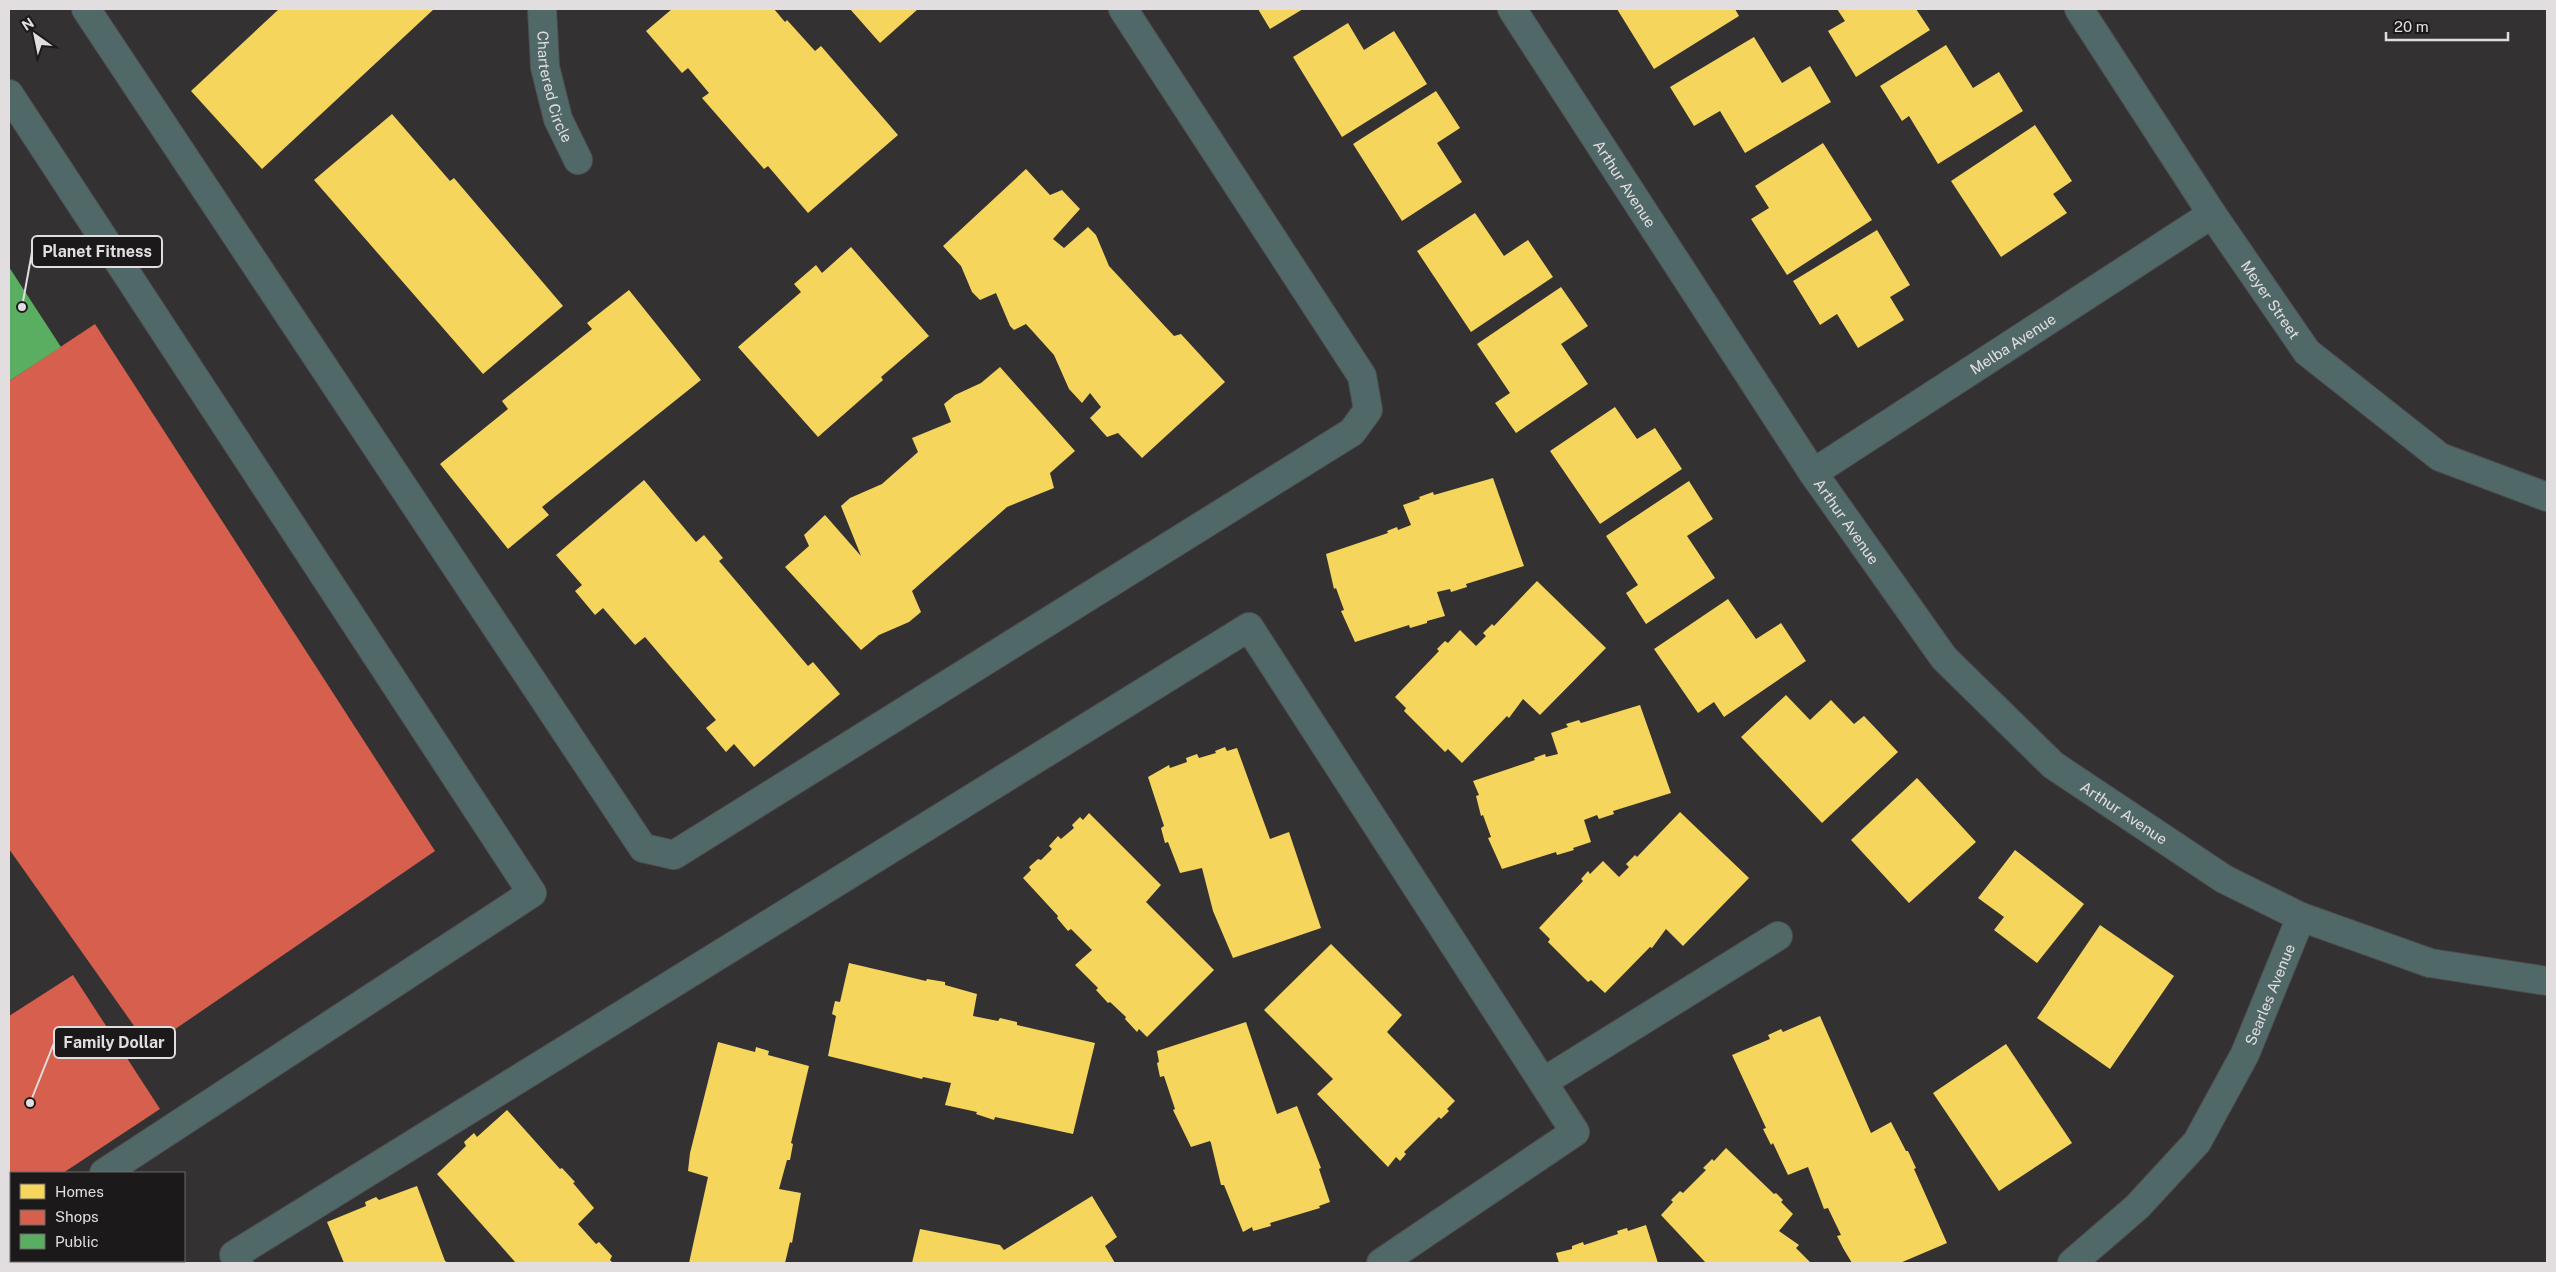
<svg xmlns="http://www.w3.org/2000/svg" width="2556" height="1272" viewBox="0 0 2556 1272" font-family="'Public Sans',sans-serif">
	<rect width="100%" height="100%" fill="#343133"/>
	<g fill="#f6d55c">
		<path d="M279,9h155l-172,160 -71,-78z"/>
		<path d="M672,9h102l11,13 2,-2 28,31 6,-5 77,89 -90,78 -40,-47 -4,3 -62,-71 7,-5 -21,-25 -6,5 -36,-42z"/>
		<path d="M850,9h68l-38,34z"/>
		<path d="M1258,9h45l-33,20z"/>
		<path d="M1617,9h118l4,7 -85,53z"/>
		<path d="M1837,9h79l14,21 -74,47 -28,-46 17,-10z"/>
		<path d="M1348,23l16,27 30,-19 33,53 -85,53 -49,-80z"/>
		<path d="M1754,37l28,46 28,-17 21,36 -86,51 -25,-42 -26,15 -24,-39z"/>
		<path d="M1946,45l27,43 26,-16 24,39 -85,53 -29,-48 -7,5 -22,-35z"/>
		<path d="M1436,91l24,37 -23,15 25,39 -60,39 -49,-77z"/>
		<path d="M392,114l58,67 4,-3 109,128 -80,68 -169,-194z"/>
		<path d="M2035,125l37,56 -19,13 14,19 -66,44 -50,-76z"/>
		<path d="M1823,143l49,77 -85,55 -36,-56 18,-11 -14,-22z"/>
		<path d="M1026,169l24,26 12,-5 18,19 -27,30 11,9 24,-21 8,8 13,31 65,70 7,-2 44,48 -83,76 -24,-25 -11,4 -17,-19 11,-11 -11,-14 -8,10 -13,-14 -15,-34 -28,-31 -12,6 -4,-4 -14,-33 -16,7 -8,-8 -11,-26 -18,-20z"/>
		<path d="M1475,213l29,43 24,-16 25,37 -82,55 -54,-81z"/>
		<path d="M1877,230l33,55 -20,12 14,23 -46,28 -21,-34 -17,11 -27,-44z"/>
		<path d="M851,247l78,89 -48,41 2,3 -65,57 -80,-90 63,-55 -7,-8 22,-19 6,8z"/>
		<path d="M1561,287l27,39 -27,18 27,40 -72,49 -21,-30 15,-10 -33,-49z"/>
		<path d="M629,290l72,90 -159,127 7,8 -41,34 -68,-85 68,-55 -6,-8 90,-72 -5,-6z"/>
		<path d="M1000,367l75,84 -25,22 4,15 -47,19 -95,84 9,21 -12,10 -30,13 -18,15 -76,-83 24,-21 -5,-11 21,-20 36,41 -20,-50 9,-8 32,-14 36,-32 -6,-14 39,-16 -7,-18 11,-9 26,-12z"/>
		<path d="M1615,407l22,32 18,-11 27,41 -82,55 -50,-73z"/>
		<path d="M1493,478l31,88 -58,18 1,3 -16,5 -1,-3 -13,3 8,24 -18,5v2l-17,5 -1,-3 -54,17 -14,-31 3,-1 -8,-22 -2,1 -8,-35 62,-21 -1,-2 10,-4 1,3 13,-5 -8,-20 17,-6 -1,-2 14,-5 1,3z"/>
		<path d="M644,480l52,62 8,-7 19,23 -4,3 89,105 5,-4 27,32 -86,73 -20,-23 -8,8 -20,-24 10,-8 -71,-83 -10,8 -32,-37 -8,7 -20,-24 7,-6 -26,-30z"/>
		<path d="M1689,481l24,38 -26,17 28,42 -69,46 -20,-31 12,-8 -32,-49z"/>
		<path d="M1537,581l69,67 -66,67 -17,-16 -14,19 -2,-2 -45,47 -14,-14 -3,3 -41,-41 2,-3 -11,-11 44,-46 -2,-2 8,-8 3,2 12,-13 16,16 10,-10 -3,-3 9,-9 2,2z"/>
		<path d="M1728,599l28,40 25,-16 25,38 -82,56 -10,-15 -16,11 -44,-64z"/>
		<path d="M1786,695l24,25 21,-20 23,24 10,-8 34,36 -76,71 -81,-86z"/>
		<path d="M1640,705l31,88 -58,18 1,3 -15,5 -2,-4 -13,5 7,22 -18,6 1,2 -17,5 -1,-3 -54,17 -14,-31 3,-1 -8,-22 -2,1 -5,-20 3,-1 -6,-14 62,-21 -1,-2 11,-4 1,3 12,-3 -7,-21 17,-6 -2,-3 13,-4 2,3z"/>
		<path d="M1225,747l2,4 10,-3 33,91 19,-7 32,96 -88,30 -20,-47 -11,-43 -22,5 -12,-31 -3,1 -4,-15 3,-2 -16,-49 21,-12 1,3 17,-6 -1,-4 11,-4 2,4 17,-5 -1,-2z"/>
		<path d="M1917,778l59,64 -67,61 -58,-63z"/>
		<path d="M1680,812l69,66 -66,68 -17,-17 -14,19 -2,-1 -45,46 -14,-13 -3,2 -40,-40 2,-3 -11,-11 44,-47 -2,-2 7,-8 2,3 13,-13 16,16 10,-10 -3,-3 9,-9 2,2z"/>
		<path d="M1089,813l72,72 -15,17 68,68 -67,67 -8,-8 -2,3 -12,-13 1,-2 -16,-15 -2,1 -12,-13 2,-2 -23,-23 17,-15 -21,-21 -3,2 -11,-13 1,-2 -35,-38 8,-8 -2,-3 9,-8 3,1 11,-11 -3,-3 9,-10 3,3 13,-11 -2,-3 8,-8 3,3z"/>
		<path d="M2015,850l69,54 -47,59 -43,-33 10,-13 -26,-19z"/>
		<path d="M2100,925l74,51 -64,93 -73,-51z"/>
		<path d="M1331,944l71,71 -15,17 68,69 -8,8 2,2 -8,8 -2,-2 -35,35 2,2 -6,7 -4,-4 -8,10 -71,-73 16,-15 -69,-69z"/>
		<path d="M849,963l77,18 1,-2 18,3v3l32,9 -4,22 25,5 2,-3 17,4v3l78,18 -22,91 -78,-17 -1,3 -18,-6 1,-2 -32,-7 6,-22 -28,-6 -1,2 -94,-23 8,-40 -4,-2 3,-13 5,1z"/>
		<path d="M1820,1016l51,117 20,-11 15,29h2l8,17 -2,1 33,74 -47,20h-48l-9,-15 -6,-12 4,-1 -13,-27 -4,1 -16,-42 -20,8 -15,-32 -2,2 -8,-16 3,-1 -34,-73 38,-16 -2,-4 13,-6 2,3z"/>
		<path d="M1246,1022l31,92 20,-8 24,62 -2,1 11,33 -11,4 1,2 -50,15 1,3 -18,5 -1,-4 -9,5 -19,-47h-3l-10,-42 -1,-2 -19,6 -18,-37 2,-1 -11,-33 -4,1 -3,-14 2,-1 -2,-11z"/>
		<path d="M718,1042l37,10 1,-5 13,4 -1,4 41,11 -18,77 2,1 -3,16h-3l-8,29 22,4 -9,50 -2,-1 -5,21h-96l19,-86 -20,-6 2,-18z"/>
		<path d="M2006,1044l66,99 -73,48 -66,-98z"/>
		<path d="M507,1110l53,59 2,-1 13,14 -2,1 21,25 -16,16 18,20 3,-2 13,14 -2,4 3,3h-97l-79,-89 29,-28 -2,-4 10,-9 3,4z"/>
		<path d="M1726,1148l48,46 2,-1 7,7 -2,2 12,12 -14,17 20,14 -3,3 15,15h-105l-45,-48 12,-13 -2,-2 9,-9 3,2 23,-23 -3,-2 9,-9 2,2z"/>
		<path d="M417,1186l28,75 4,2h-105l-17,-41 39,-16 -1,-4 11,-5 3,3z"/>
		<path d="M1092,1196l25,41 -12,9 10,17h-203l8,-34 80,16 4,5z"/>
		<path d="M1646,1225l12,38h-99l-3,-10 16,-4v-3l11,-4 1,3 34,-11 -1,-3 10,-3 1,3z"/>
	</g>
	<g fill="#d6604d">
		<path d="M95,324l340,527 -286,196 -140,-198v-468z"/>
		<path d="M73,975l87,134 -97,64h-52v34l-2,2v-193z"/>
	</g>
	<path fill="#5aae61" d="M9,267l52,80 -52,34z"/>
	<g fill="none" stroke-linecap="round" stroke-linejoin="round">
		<g stroke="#4f4e4f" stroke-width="30">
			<g id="minor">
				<path d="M86,9l557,839 31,7 678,-423 16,-22 -6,-34 -239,-367"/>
				<path id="s1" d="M542,9l3,58 13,52 20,41"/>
				<path id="s2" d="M1512,9l301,464 131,185 109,107 171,114 77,38 129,46 117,18"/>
				<path id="s3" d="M2079,9l133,205 95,138 133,105 107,40"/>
				<path d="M9,94l523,799 -428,280"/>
				<path id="s4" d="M1813,473l399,-259"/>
				<path d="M1543,1082l235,-146"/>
				<path d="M9,1235l2,-1"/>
				<path d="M239,1263l-5,-8 1015,-628 326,505 -194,131"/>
				<path id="s5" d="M2072,1263l65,-56 60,-65 48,-88 56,-137"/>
			</g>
		</g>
		<use href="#minor" stroke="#516869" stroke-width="28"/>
	</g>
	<g text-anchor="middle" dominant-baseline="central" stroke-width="5" stroke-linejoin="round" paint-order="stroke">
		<g font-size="15" fill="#e2dee0" stroke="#1b191a">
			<text stroke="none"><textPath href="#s1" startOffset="79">Chartered Circle</textPath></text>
			<text stroke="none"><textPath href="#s2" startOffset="208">Arthur Avenue</textPath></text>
			<text stroke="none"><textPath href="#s3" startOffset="348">Meyer Street</textPath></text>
			<text stroke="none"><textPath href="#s4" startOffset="238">Melba Avenue</textPath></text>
			<text stroke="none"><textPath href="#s2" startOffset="612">Arthur Avenue</textPath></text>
			<text stroke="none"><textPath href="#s2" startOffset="1018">Arthur Avenue</textPath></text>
			<text stroke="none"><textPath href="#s5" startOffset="339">Searles Avenue</textPath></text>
		</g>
	</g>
	<path fill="none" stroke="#e2dee0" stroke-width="2" d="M22 307L32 252M30 1103L54 1043"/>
	<g fill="#e2dee0" stroke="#1b191a" stroke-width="2">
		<circle cx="22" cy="307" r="5"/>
		<circle cx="30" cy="1103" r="5"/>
	</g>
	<g fill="#1b191a" stroke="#e2dee0" stroke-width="2">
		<rect x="32" y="236" width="130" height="31" rx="5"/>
		<rect x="54" y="1027" width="121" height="31" rx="5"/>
	</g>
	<g font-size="16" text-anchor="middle" font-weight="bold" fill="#e2dee0">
		<text x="97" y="257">Planet Fitness</text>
		<text x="114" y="1048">Family Dollar</text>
	</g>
	<rect width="2556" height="1272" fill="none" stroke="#e2dee0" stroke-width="20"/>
	<rect x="10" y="1172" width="175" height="90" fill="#1b191a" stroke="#6b6869"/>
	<rect x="20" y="1184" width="25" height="15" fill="#f6d55c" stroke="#6b6869"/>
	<text x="55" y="1197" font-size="15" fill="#e2dee0">Homes</text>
	<rect x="20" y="1210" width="25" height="15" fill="#d6604d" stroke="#6b6869"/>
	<text x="55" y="1222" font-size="15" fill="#e2dee0">Shops</text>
	<rect x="20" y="1234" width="25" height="15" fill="#5aae61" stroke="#6b6869"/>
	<text x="55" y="1247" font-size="15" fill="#e2dee0">Public</text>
	<g transform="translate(35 35) rotate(327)" stroke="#1b191a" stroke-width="4" paint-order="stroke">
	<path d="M0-4L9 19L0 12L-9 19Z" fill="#e2dee0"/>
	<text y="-8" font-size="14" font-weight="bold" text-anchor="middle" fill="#e2dee0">N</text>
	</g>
	<path d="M2386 32v8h122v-8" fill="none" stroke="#e2dee0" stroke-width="2.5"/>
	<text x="2394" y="32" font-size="15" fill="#e2dee0" stroke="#1b191a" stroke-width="4" paint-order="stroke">20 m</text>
</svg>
